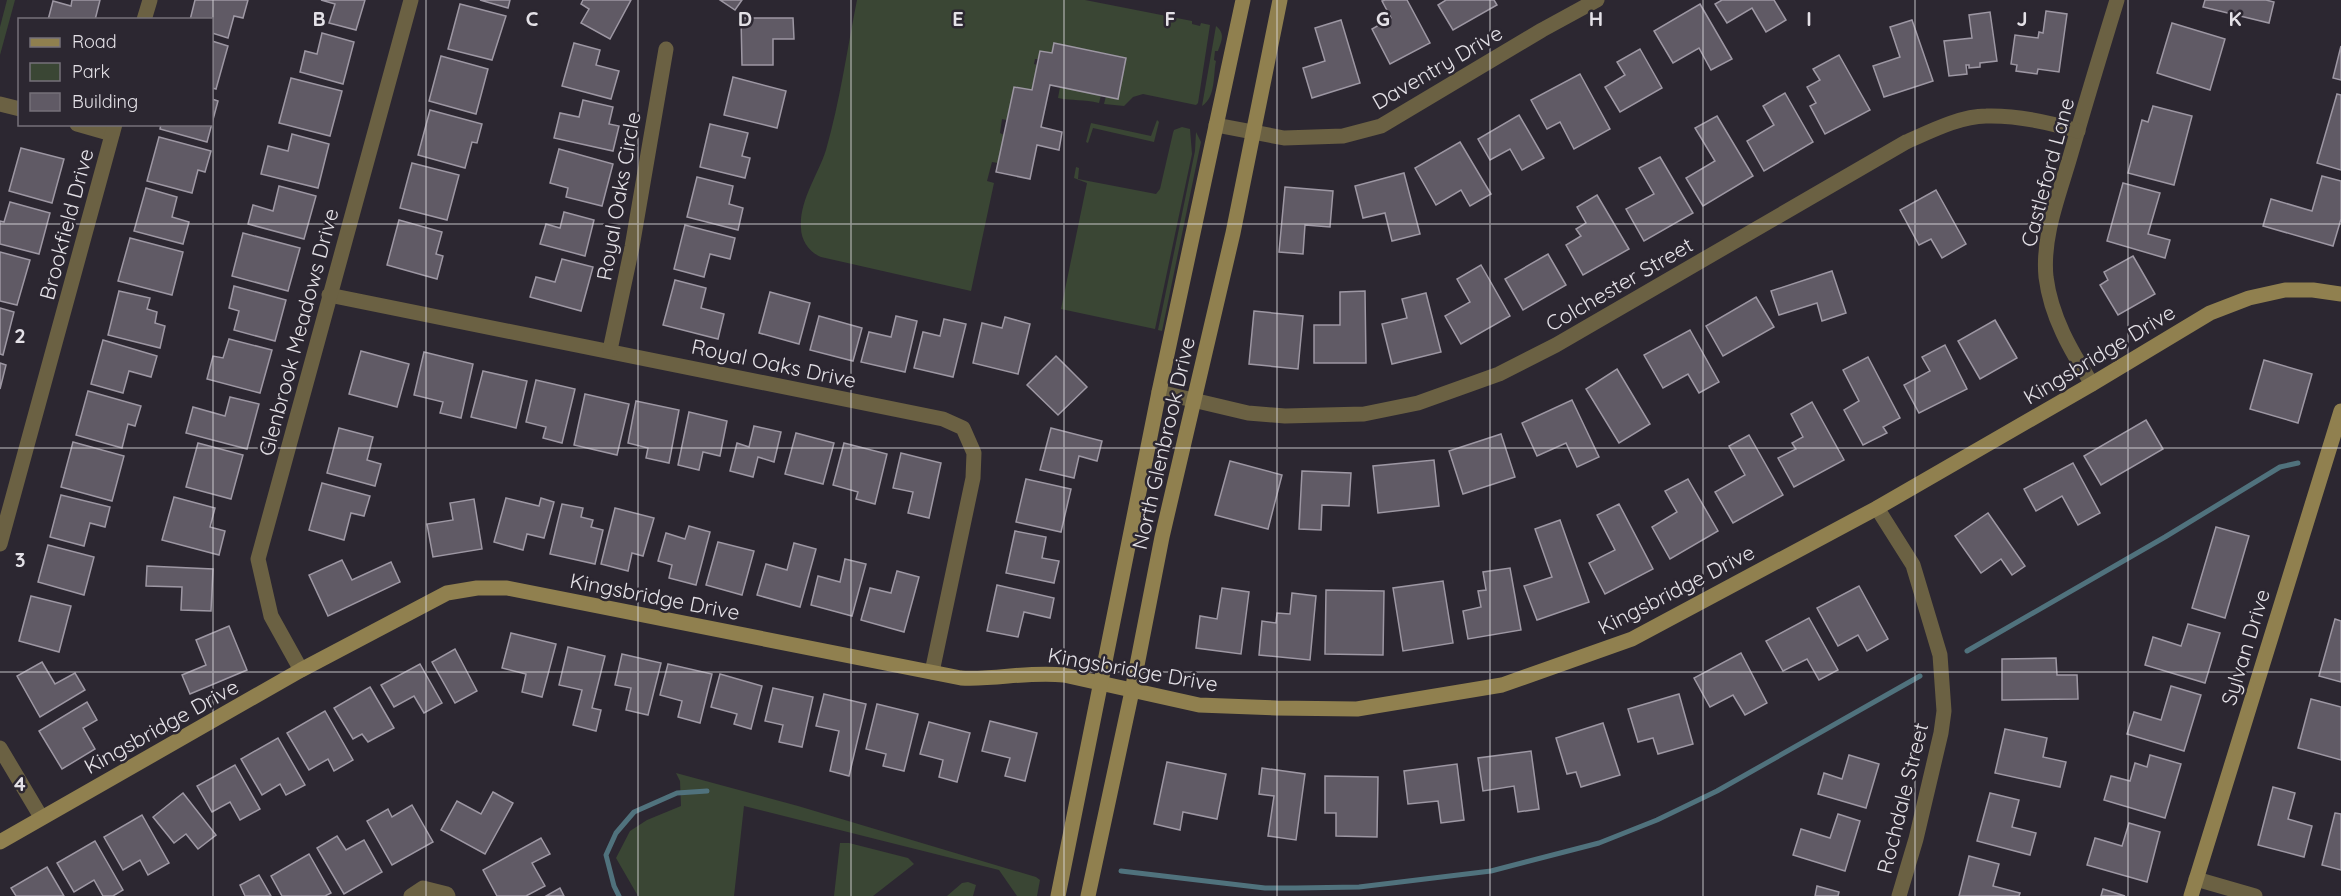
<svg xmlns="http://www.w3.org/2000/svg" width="2341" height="896" viewBox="0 0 2341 896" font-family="Quicksand,sans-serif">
	<rect width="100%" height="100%" fill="#2c2731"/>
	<g fill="#3a4634">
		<path d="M7,0h8l-15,55v-28z"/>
		<path d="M857,0h228l107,21v3l8,2 1,-3 9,2 -12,78 -2,2 -53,-11 -10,3 -9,9 -20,-2 2,-8 12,2 8,-40 -71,-15 -3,10 -12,-2 -1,8h-4l-1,5 3,1 -5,25 -18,-3 -7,33 -5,-1 -2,14 4,2 -6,28 -6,-1 -5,19 7,2 -23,108 -150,-34c-12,-5 -20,-17 -20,-29 -2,-27 17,-53 25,-78 14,-49 21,-100 31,-150z"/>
		<path d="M1216,26c10,8 5,16 2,25h-3l-1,9 2,1c-3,14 0,36 -14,45z"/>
		<path d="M1060,87l41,8 -2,8c-15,-4 -27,-2 -41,-5z"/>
		<path d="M1157,120l2,2 -5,20 -61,-14 -5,15 -2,-1 5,-19 60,13z"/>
		<path d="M1182,127l8,2 2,25 -37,175 -94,-20 26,-126 -13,-5 2,-11 3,1 -1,11 78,15 4,-5 13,-56 1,-3z"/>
		<path d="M1196,132l5,10 -39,189 -4,-1 37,-179z"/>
		<path d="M676,773l122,33 238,71 4,3 -3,16h-20l-18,-26 -255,-64 -10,90h-96l-22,-38 14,-27 17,-11 34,-14 -1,-25z"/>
		<path d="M840,843h9l59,15 6,6 -41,32h-39z"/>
		<path d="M968,882l8,3 -3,11h-26l15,-13z"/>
	</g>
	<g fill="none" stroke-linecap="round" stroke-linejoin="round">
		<g stroke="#50727d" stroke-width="5">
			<path d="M1967,651l198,-114 115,-70 18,-4"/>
			<path d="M1121,871l144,17h31l63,-1 132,-16 108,-28 58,-23 60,-29 203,-115"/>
			<path d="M619,896l-5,-10 -8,-31 10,-22 18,-21 43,-19 30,-2"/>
		</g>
	</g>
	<g fill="#605a65" stroke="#9d97a3" stroke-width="1.5">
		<path d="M72,0h28l-5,20h-47l5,-19 18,5z"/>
		<path d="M195,0h53l-5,18 -9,-2 -6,22 -16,-5v-13h-22z"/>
		<path d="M321,0h44l-9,30 -27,-7 6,-19z"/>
		<path d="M480,0h30l-2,8z"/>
		<path d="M583,0h48l-21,39 -29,-16 8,-14 -8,-5z"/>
		<path d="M720,0h22l-7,10z"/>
		<path d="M1385,0h22l23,43 -40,21 -18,-35 19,-11 -9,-17z"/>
		<path d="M1446,0h48l3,5 -44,25 -15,-25z"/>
		<path d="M1722,0h52l12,20 -20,12 -14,-24 -25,15 -12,-19z"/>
		<path d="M2205,0h61l8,2 -5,21 -66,-16z"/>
		<path d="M460,4l46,12 -14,44 -44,-11z"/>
		<path d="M1700,4l32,55 -21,11 -12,-22 -26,15 -19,-32z"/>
		<path d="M2046,11l21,3 -8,58 -21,-3 -1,5 -21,-3 1,-6 -6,-1 4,-29 23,3 1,-6 4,1z"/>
		<path d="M1990,12l7,49 -17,2v4l-11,1v-3h-3l1,9 -18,2 -5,-35 28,-3 -3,-23z"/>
		<path d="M741,18h52l1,21h-21v26h-31z"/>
		<path d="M1341,20l19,63 -48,15 -9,-30 22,-7 -10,-33z"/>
		<path d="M1912,20l21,61 -49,16 -11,-31 27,-9 -10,-30z"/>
		<path d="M2172,23l53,16 -15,51 -53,-17z"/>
		<path d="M322,33l32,9 -11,42 -43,-12 5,-21 12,3z"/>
		<path d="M212,41l16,5 -12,43 -4,-1z"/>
		<path d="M574,43l26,7 -4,15 23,6 -8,28 -49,-13z"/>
		<path d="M1054,43l72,15 -8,41 -68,-14 -9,42 21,5 -3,18 -22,-5 -7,34 -34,-7 18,-85 18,3 8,-39 12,2z"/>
		<path d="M2341,46v34l-8,-2z"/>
		<path d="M1640,49l22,39 -42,24 -15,-25 20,-12 -8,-13z"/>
		<path d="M1839,55l31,55 -45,24 -15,-28 6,-3 -9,-16 13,-7 -7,-11z"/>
		<path d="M441,56l47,13 -12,45 -47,-13z"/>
		<path d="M1580,74l30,55 -36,20 -14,-27 -13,7 -16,-29z"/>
		<path d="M733,77l53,14 -9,37 -53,-13z"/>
		<path d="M291,78l51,13 -12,45 -51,-13z"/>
		<path d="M1785,93l28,49 -49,29 -17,-30 27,-16 -11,-19z"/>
		<path d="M2337,94l4,1v75l-24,-7z"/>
		<path d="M212,99l6,2 -11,41 -47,-13 1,-5h51z"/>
		<path d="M583,100l30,7 -4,17 10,2 -6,25 -59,-13 6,-25 19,4z"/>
		<path d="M2153,106l39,10 -18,69 -46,-12 14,-53 6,2z"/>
		<path d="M430,110l52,14 -5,19 -5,-1 -7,26 -47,-13z"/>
		<path d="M1519,115l25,43 -22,12 -12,-21 -20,11 -12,-21z"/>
		<path d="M1717,116l36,60 -50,30 -17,-28 29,-17 -20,-33z"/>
		<path d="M710,124l38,9 -6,23 8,2 -5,20 -45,-11z"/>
		<path d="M292,134l37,10 -11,44 -57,-14 7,-28 20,5z"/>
		<path d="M159,137l52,14 -6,21 -7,-2 -6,23 -45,-12z"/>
		<path d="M1460,142l31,52 -21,12 -9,-16 -25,15 -21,-37z"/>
		<path d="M21,148l43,11 -12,44 -43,-12z"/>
		<path d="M559,149l54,15 -11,42 -36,-9 2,-9 -18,-5z"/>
		<path d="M1660,157l33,56 -49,28 -18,-32 28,-15 -15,-26z"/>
		<path d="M412,163l47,12 -12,45 -47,-12z"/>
		<path d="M1404,173l16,61 -28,7 -7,-28 -22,5 -8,-32z"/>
		<path d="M2322,176l19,5v38l-8,27 -70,-20 8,-27 41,12z"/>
		<path d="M697,177l36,9 -4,18 14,4 -5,22 -51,-13z"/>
		<path d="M2123,183l37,10 -12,41 22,6 -5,18 -58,-17z"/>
		<path d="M279,186l37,10 -12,43 -56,-15 5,-19 20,6z"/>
		<path d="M1285,187l48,4 -3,36 -25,-2 -2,29 -24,-2z"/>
		<path d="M146,188l31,9 -5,20 17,5 -6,22 -49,-13z"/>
		<path d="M1936,190l30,54 -24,14 -11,-19 -12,6 -19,-35z"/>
		<path d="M1597,195l32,54 -46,26 -17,-30 15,-9 -5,-7 10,-6 -9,-16z"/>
		<path d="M10,202l40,11 -11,41 -39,-10v-23l4,1z"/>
		<path d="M564,212l30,8 -9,36 -45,-12 6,-20 14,4z"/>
		<path d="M399,220l43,12 -6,22 7,2 -6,23 -50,-14z"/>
		<path d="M685,225l50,13 -5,21 -20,-5 -6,23 -30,-8z"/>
		<path d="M243,233l57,15 -12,43 -56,-15z"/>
		<path d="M130,238l53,14 -11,43 -54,-14z"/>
		<path d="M0,252l30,8 -13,45 -17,-4z"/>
		<path d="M1548,254l18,31 -43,25 -18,-31z"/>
		<path d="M2133,256l22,38 -37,21 -18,-30 8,-5 -4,-8z"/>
		<path d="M562,259l31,8 -12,44 -51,-14 6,-20 19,5z"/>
		<path d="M1481,265l29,51 -49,28 -16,-28 25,-14 -13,-23z"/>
		<path d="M1832,271l14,42 -24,8 -5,-18 -38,12 -8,-24z"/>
		<path d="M675,280l31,8 -5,20 23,6 -6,25 -55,-14z"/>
		<path d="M234,286l52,14 -11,41 -41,-11 5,-19 -10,-3z"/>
		<path d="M119,291l31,7 -3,11 10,3 -2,11 10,3 -5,22 -52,-13z"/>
		<path d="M1365,291l1,72h-52v-38h26v-33z"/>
		<path d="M770,292l40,11 -11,41 -40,-11z"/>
		<path d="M1426,293l15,59 -49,12 -10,-40 25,-6 -5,-19z"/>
		<path d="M1756,297l18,30 -51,29 -17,-30z"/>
		<path d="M0,308l14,4 -11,43 -3,-1z"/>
		<path d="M1254,311l49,5 -5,53 -49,-5z"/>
		<path d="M819,316l43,12 -9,33 -43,-11z"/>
		<path d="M896,316l21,5 -12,51 -44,-10 8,-30 22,5z"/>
		<path d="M1005,317l25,7 -12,50 -45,-11 9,-40 20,5z"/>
		<path d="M944,319l22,5 -13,53 -39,-9 9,-36 17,4z"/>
		<path d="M1995,320l22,38 -37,21 -22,-38z"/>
		<path d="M1690,330l29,52 -20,11 -11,-19 -25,14 -19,-33z"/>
		<path d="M229,339l43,11 -12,43 -53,-14 6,-23 10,2z"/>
		<path d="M103,340l54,16 -6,21 -22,-6 -6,22 -32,-9z"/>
		<path d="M1945,345l22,44 -48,24 -15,-28 26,-14 -8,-14z"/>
		<path d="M361,351l48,13 -12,43 -48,-13z"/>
		<path d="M424,352l49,12 -12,54 -21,-5 3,-11 -29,-7z"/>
		<path d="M1056,356l31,31 -29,28 -31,-30z"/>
		<path d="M1868,357l32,61 -17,9 4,6 -24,12 -19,-35 15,-9 -16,-31z"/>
		<path d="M2264,360l48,14 -14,49 -48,-14z"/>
		<path d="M0,363l6,2 -6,24z"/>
		<path d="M1617,369l33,55 -31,19 -33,-54z"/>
		<path d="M483,371l44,10 -11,47 -45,-11z"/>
		<path d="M536,380l39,9 -13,54 -19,-5 3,-11 -20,-5z"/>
		<path d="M88,391l53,15 -6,20 -7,-2 -6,24 -46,-13z"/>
		<path d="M585,394l44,10 -12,51 -43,-10z"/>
		<path d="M230,397l29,7 -12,45 -61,-16 7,-26 32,9z"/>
		<path d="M1572,400l27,57 -22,10 -11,-24 -29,13 -15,-33z"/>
		<path d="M636,401l43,9 -10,53 -23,-5 2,-10 -20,-5z"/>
		<path d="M1812,402l32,58 -50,27 -16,-29 18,-9 -4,-6 11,-6 -12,-23z"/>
		<path d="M689,412l38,9 -7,35 -17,-4 -4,18 -21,-5z"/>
		<path d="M2146,420l17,29 -62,36 -17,-29z"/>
		<path d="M754,426l27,6 -7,30 -16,-5 -5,20 -23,-6 7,-28 12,4z"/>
		<path d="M339,428l34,9 -6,23 14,4 -6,22 -48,-13z"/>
		<path d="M1051,428l51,13 -5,20 -18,-5 -5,22 -34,-8z"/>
		<path d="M796,433l38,10 -11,41 -38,-10z"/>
		<path d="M1501,434l14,43 -52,17 -14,-43z"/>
		<path d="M1749,435l34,60 -50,28 -18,-31 30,-17 -16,-29z"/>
		<path d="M73,442l51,14 -12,45 -51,-14z"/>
		<path d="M198,443l45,12 -12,44 -45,-12z"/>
		<path d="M844,443l43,11 -12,50 -19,-5 2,-7 -25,-7z"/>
		<path d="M901,453l40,10 -12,55 -21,-5 5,-21 -20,-4z"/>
		<path d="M1434,460l5,46 -61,7 -5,-47z"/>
		<path d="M1230,461l52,14 -14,54 -53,-14z"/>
		<path d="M2073,463l27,50 -22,12 -16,-29 -26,15 -12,-22z"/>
		<path d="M1302,471l49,2 -2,33 -27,-1 -1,25 -22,-1z"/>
		<path d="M1026,479l45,10 -10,43 -45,-10z"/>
		<path d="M1688,479l30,52 -48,28 -18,-32 25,-15 -12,-21z"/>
		<path d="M322,483l48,13 -6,20 -13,-3 -7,27 -35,-10z"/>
		<path d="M61,495l49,12 -5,20 -15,-4 -6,23 -34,-9z"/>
		<path d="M174,497l41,11 -5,19 15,4 -6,24 -57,-15z"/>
		<path d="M506,498l33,8 2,-8 13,4 -10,36 -17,-4 -4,16 -29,-8z"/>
		<path d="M474,499l8,50 -49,8 -6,-33 26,-4 -3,-17z"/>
		<path d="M562,504l21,4 -2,9 12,3 -2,7 12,3 -8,34 -45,-10z"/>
		<path d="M1619,504l34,65 -48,25 -16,-31 26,-13 -18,-35z"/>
		<path d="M615,508l39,10 -11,38 -11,-3 -4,18 -27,-7z"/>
		<path d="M1988,513l37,53 -13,9 -11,-16 -20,14 -26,-37z"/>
		<path d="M1560,520l29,82 -52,18 -13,-34 28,-9 -17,-48z"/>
		<path d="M689,526l21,6 -14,53 -27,-7 3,-13 -14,-4 8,-28 19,6z"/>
		<path d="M2216,527l33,9 -24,82 -33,-10z"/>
		<path d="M1015,531l31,6 -4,21 17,3 -5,22 -48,-10z"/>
		<path d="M718,542l36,9 -12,44 -36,-10z"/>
		<path d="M794,543l22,6 -16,58 -43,-12 9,-31 21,6z"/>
		<path d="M48,545l46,12 -10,38 -46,-13z"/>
		<path d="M845,559l21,5 -14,52 -41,-11 7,-29 22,6z"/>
		<path d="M342,560l10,20 39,-18 9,20 -72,34 -19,-41z"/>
		<path d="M147,566l66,3 -2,42 -30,-1 1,-23 -36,-1z"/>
		<path d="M1510,568l11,62 -53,9 -5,-28 18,-4 -3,-16 8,-1 -3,-18z"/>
		<path d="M897,571l22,6 -15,55 -43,-12 9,-32 21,5z"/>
		<path d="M1443,581l10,62 -50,8 -10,-63z"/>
		<path d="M997,585l57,13 -4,20 -26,-6 -6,25 -31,-6z"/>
		<path d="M1859,586l29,53 -21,12 -9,-16 -20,11 -21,-38z"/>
		<path d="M1222,588l27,4 -8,62 -45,-6 4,-32 17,3z"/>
		<path d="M1326,590l58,1 -1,64 -58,-1z"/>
		<path d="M1292,593l24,3 -6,64 -51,-5 3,-34 14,2 1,-10 13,1z"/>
		<path d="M31,596l40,10 -12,46 -40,-11z"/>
		<path d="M1809,618l29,52 -19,10 -12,-21 -24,12 -17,-30z"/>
		<path d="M2335,619l6,2v61l-22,-6z"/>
		<path d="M2188,624l32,9 -15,50 -60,-18 8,-28 28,9z"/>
		<path d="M229,626l18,44 -57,24 -8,-19 24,-10 -10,-25z"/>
		<path d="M511,633l45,11 -14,53 -20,-5 4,-18 -24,-6z"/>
		<path d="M568,647l37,9 -13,52 9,2 -5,21 -23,-6 9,-35 -23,-5z"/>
		<path d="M455,649l22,42 -22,12 -23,-41z"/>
		<path d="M1741,653l26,50 -22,12 -12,-20 -23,12 -16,-29z"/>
		<path d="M622,654l39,9 -13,52 -22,-5 5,-22 -16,-3z"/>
		<path d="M2056,658l1,17h20l1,24 -76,1v-41z"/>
		<path d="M42,662l13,22 20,-11 10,17 -45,27 -23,-41z"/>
		<path d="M420,664l22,39 -18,10 -10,-17 -20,11 -13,-22z"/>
		<path d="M668,664l44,10 -12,49 -22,-6 4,-16 -22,-6z"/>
		<path d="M720,674l42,12 -11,43 -17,-5 3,-10 -26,-7z"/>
		<path d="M2171,686l30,9 -17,56 -57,-17 7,-22 27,8z"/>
		<path d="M370,687l24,41 -26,14 -6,-8 -9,5 -19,-31z"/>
		<path d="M773,688l40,9 -11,50 -23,-5 4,-17 -18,-4z"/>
		<path d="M824,694l42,10 -17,72 -19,-5 9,-40 -23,-5z"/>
		<path d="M1679,694l14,50 -35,10 -5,-16 -15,4 -10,-33z"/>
		<path d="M2311,699l30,8v53l-43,-12z"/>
		<path d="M87,702l10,18 -14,8 12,21 -33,20 -23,-38z"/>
		<path d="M877,704l41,10 -14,57 -21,-5 3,-12 -20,-5z"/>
		<path d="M325,711l28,49 -19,11 -6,-12 -19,11 -22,-37z"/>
		<path d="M990,721l47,12 -12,48 -20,-5 5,-18 -28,-7z"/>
		<path d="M929,722l41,11 -13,49 -18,-5 4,-17 -23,-6z"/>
		<path d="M1603,723l17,52 -39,12 -5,-15 -9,2 -11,-36z"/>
		<path d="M2005,729l42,9 -4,19 23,5 -6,25 -65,-14z"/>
		<path d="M278,738l27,47 -19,10 -6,-11 -18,11 -21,-36z"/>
		<path d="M1531,751l8,58 -21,3 -4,-26 -31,5 -5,-33z"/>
		<path d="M1849,755l30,9 -13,44 -48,-14 6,-21 18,6z"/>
		<path d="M2150,755l31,9 -16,54 -61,-18 7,-24 19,5 5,-18 12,4z"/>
		<path d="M1167,762l59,12 -9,45 -34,-7 -3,18 -26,-6z"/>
		<path d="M1457,764l7,56 -23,3 -3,-22 -30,3 -4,-33z"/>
		<path d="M235,765l25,44 -20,11 -10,-18 -18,10 -15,-26z"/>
		<path d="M1262,768l43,6 -9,66 -28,-4 6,-40 -15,-2z"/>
		<path d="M1325,776l53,1 -1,60 -41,-1v-23h-11z"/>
		<path d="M2273,787l22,6 -7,26 24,7 -8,31 -46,-12z"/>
		<path d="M493,792l20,11 -28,51 -44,-24 16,-29 24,13z"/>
		<path d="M183,793l33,42 -18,14 -12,-15 -12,9 -21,-26z"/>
		<path d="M1990,793l29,7 -7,27 24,6 -6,22 -53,-14z"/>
		<path d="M412,805l21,37 -41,23 -25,-44 21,-12 4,8z"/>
		<path d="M2335,813l6,1v56l-19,-5z"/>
		<path d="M1838,814l22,7 -15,50 -52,-16 8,-26 29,9z"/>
		<path d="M142,815l27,48 -21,12 -8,-15 -17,10 -19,-33z"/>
		<path d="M2129,823l31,9 -13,50 -60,-17 8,-27 27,8z"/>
		<path d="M337,836l9,14 18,-10 18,32 -38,22 -27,-46z"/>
		<path d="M541,838l9,16 -18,9 13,23 -19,10h-29l-14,-26z"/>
		<path d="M95,841l28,49 -10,6h-10l-9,-16 -20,12 -17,-29z"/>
		<path d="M309,854l22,39 -6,3h-43l-11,-20z"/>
		<path d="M1969,856l30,8 -6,22 27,7 -1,3h-60z"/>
		<path d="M47,867l17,29h-48l-5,-8z"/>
		<path d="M259,875l12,21h-26l-5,-11z"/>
		<path d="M1817,886l22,6 -1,4h-23z"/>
		<path d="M560,888l4,8h-18z"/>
		<path d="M2103,889l22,7h-24z"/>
	</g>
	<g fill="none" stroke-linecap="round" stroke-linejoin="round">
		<g stroke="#6b6143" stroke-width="15">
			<path d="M144,20l6,-20"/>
			<path d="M0,104l20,5"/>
			<path d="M77,124l35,10"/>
			<path d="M1216,125l68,13 59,-2 38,-10 161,-96 55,-30"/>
			<path d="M329,295l614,124 20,9 11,25 -1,25 -41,194"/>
			<path d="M610,350l22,-103 34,-198"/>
			<path d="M2092,384c-21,-33 -41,-67 -46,-107 -4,-41 13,-82 24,-120 15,-52 31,-105 47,-157"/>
			<path d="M1159,392l89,21 37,3 79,-2 54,-11 81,-29 57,-29 350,-203c23,-10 54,-26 80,-26 31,-1 62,6 92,15"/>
			<path d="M1877,508l36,57 27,90 4,56 -3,22 -25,106 -17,57"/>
			<path d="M0,544l115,-420"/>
			<path d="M301,670l-30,-54 -13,-57 153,-559"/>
			<path d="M0,748l41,69"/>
			<path d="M2196,879l59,17"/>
			<path d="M411,896l12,-8 24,6 1,2"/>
		</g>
		<g stroke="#90804f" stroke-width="15">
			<path d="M0,842l301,-172 146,-77 30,-5h30l454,90c35,2 67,-7 103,-3l135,30 77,3 81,1 145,-24 130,-46 245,-131 215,-124 118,-71 39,-15 36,-8h28l28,4"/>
			<path d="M1058,896l101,-504 84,-392"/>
			<path d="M1088,896l44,-205 30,-154 71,-304 47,-233"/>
			<path d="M2191,896l150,-485"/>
		</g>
	</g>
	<path fill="none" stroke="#e4e1e7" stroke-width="1.5" stroke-opacity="0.55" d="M213,0v896M426,0v896M638,0v896M851,0v896M1064,0v896M1277,0v896M1490,0v896M1703,0v896M1915,0v896M2128,0v896M0,224h2341M0,448h2341M0,672h2341"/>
	<g text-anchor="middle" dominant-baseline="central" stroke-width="5" stroke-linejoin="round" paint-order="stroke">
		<g font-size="21" fill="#e4e1e7" stroke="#2c2731">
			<text transform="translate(1437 67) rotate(-30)">Daventry Drive</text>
			<text transform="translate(2047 172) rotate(-75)">Castleford Lane</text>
			<text transform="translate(618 196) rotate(-80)">Royal Oaks Circle</text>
			<text transform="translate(66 224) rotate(-75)">Brookfield Drive</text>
			<text transform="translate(1619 284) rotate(-30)">Colchester Street</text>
			<text transform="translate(298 332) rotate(-75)">Glenbrook Meadows Drive</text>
			<text transform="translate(2099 354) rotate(-31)">Kingsbridge Drive</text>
			<text transform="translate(774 363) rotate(12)">Royal Oaks Drive</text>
			<text transform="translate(1163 443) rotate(-77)">North Glenbrook Drive</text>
			<text transform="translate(1676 589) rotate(-27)">Kingsbridge Drive</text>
			<text transform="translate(655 596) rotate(11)">Kingsbridge Drive</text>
			<text transform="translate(2245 647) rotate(-73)">Sylvan Drive</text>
			<text transform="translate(1133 669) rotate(10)">Kingsbridge Drive</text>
			<text transform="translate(161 726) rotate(-29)">Kingsbridge Drive</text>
			<text transform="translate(1902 798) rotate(-76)">Rochdale Street</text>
		</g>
	</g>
	<g font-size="20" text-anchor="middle" font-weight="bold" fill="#e4e1e7" stroke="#2c2731" stroke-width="5" stroke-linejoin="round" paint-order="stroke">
		<text x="319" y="26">B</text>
		<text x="532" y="26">C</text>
		<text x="745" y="26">D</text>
		<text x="958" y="26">E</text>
		<text x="1170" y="26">F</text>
		<text x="1383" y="26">G</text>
		<text x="1596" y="26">H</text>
		<text x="1809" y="26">I</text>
		<text x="2022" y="26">J</text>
		<text x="2235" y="26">K</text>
		<text x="20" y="343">2</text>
		<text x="20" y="567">3</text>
		<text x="20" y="791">4</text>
	</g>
	<rect x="18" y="18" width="195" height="108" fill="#2c2731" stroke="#76717a" stroke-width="1.5"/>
	<rect x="30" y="38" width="30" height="9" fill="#90804f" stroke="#76717a" stroke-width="1.5"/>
	<text x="72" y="48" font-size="18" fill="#e4e1e7">Road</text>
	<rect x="30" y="63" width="30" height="18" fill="#3a4634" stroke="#76717a" stroke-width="1.5"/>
	<text x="72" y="78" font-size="18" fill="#e4e1e7">Park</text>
	<rect x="30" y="93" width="30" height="18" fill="#605a65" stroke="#76717a" stroke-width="1.5"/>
	<text x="72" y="108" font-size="18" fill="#e4e1e7">Building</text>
</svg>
